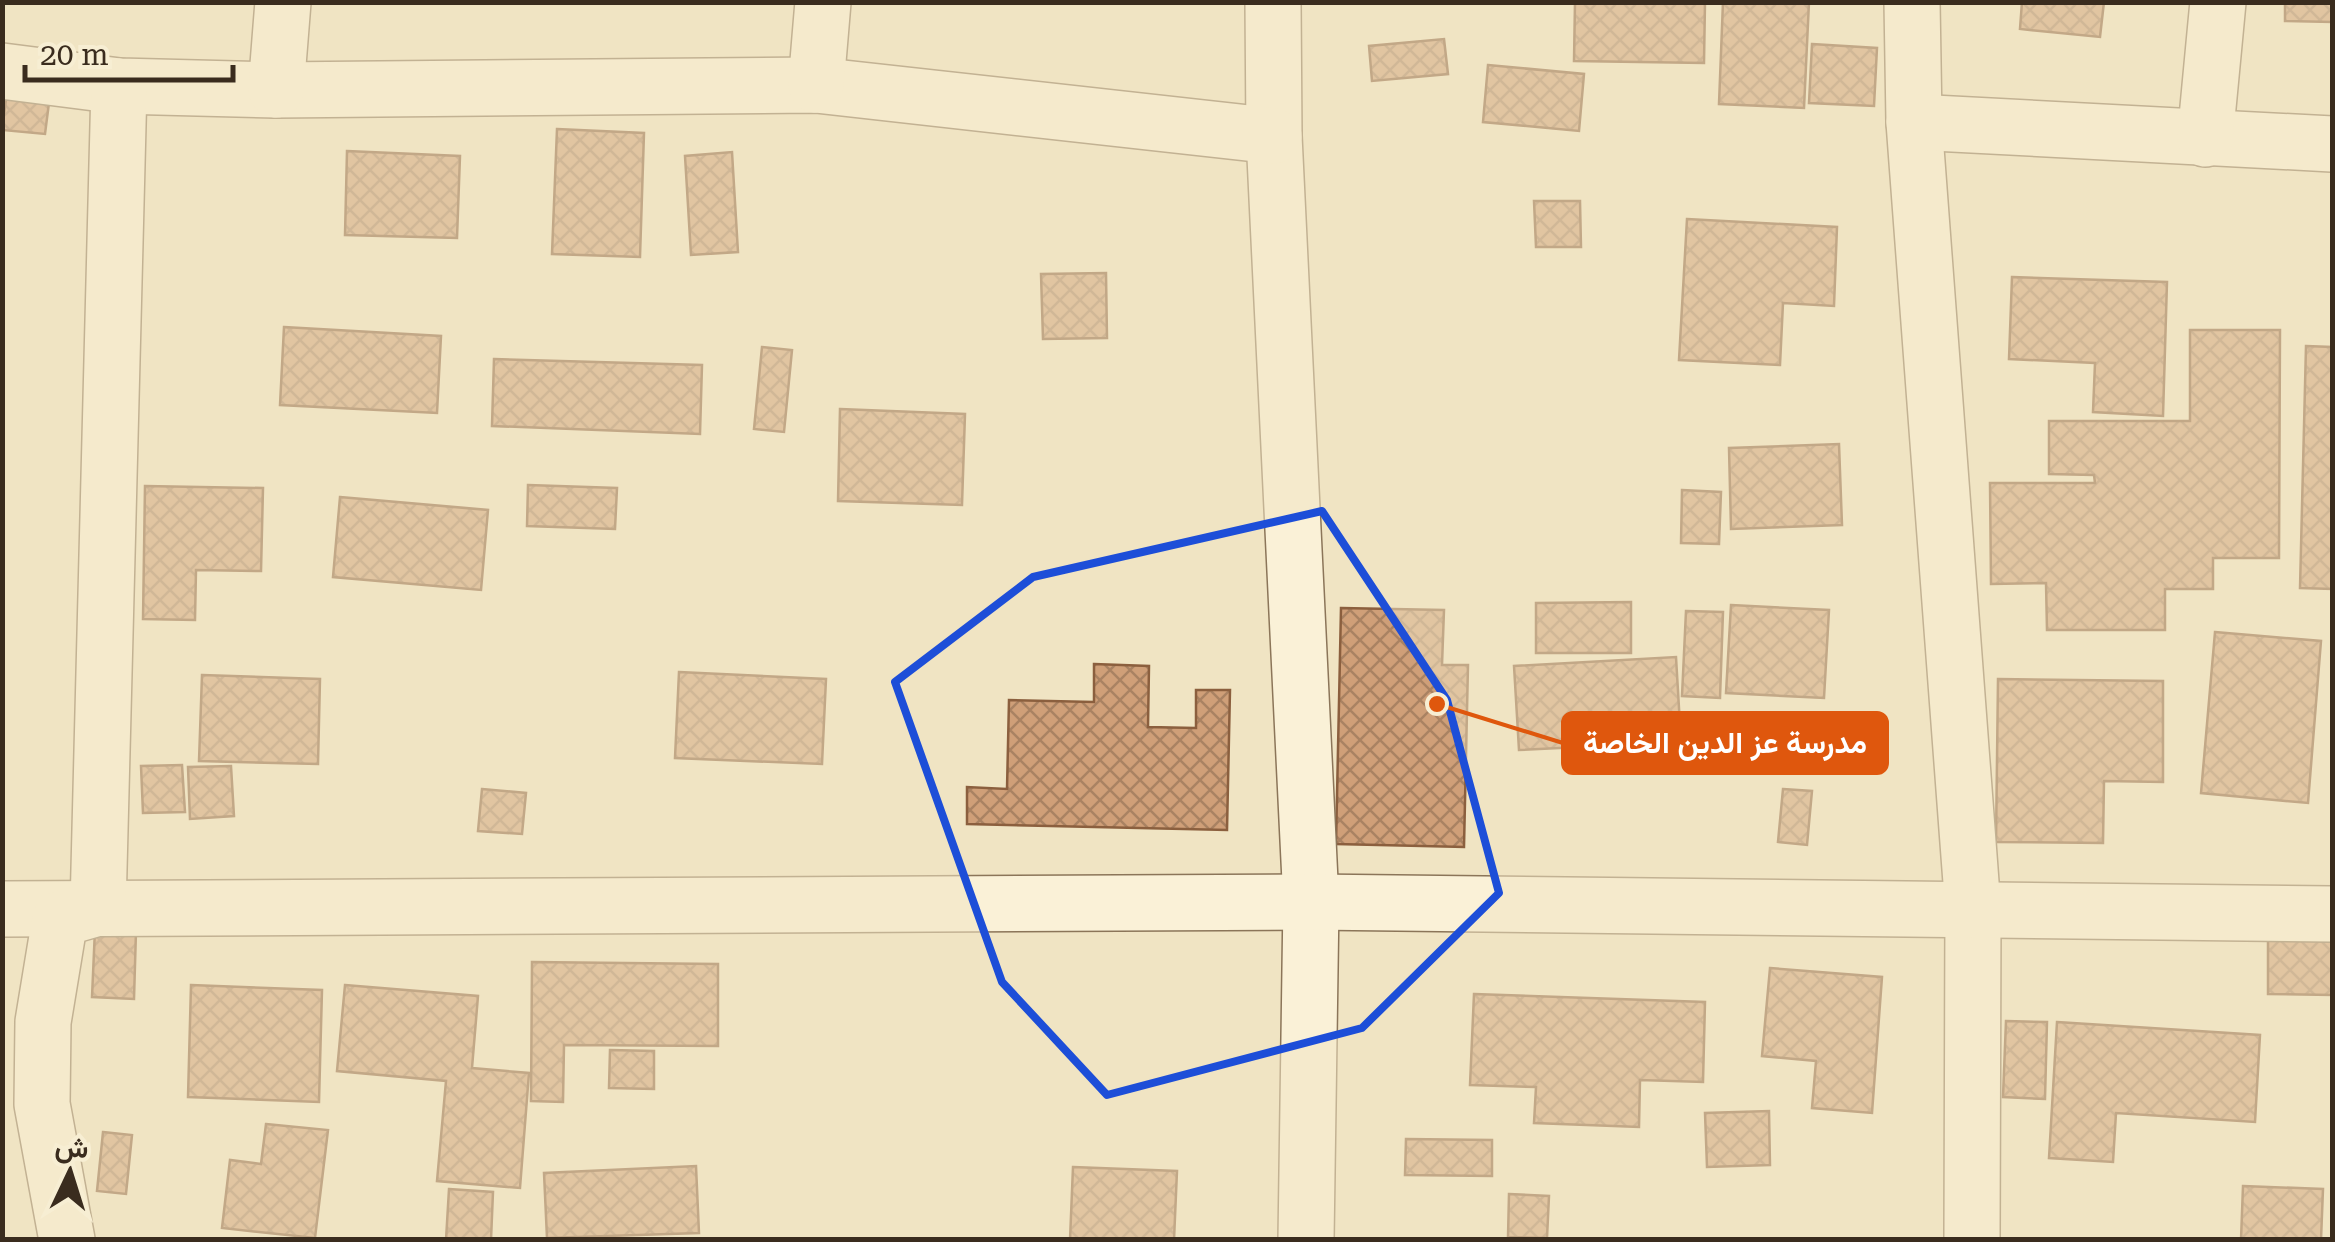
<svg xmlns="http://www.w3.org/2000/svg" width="2335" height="1242" viewBox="0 0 2335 1242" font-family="'Roboto Serif',Vazirmatn,serif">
	<defs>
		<pattern id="building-cross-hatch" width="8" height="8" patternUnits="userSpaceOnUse" patternTransform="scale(2.5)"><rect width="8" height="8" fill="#cf9f78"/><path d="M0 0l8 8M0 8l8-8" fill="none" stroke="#a98262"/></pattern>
	</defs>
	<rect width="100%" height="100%" fill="#f0e4c3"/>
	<g fill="url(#building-cross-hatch)" stroke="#8b5f3e" stroke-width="2.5">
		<path d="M1575,2h130l-1,61 -130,-2z"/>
		<path d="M1723,2h86l-5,106 -85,-4z"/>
		<path d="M2022,2h82l-4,35 -80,-8z"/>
		<path d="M2285,2h47v20l-47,-1z"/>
		<path d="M1444,39l4,35 -76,7 -3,-35z"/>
		<path d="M1812,44l65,4 -3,58 -65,-3z"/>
		<path d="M1488,65l96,9 -5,57 -96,-9z"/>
		<path d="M8,83l43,4 -6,47 -43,-4z"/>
		<path d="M557,129l87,4 -4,124 -88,-3z"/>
		<path d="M347,151l113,5 -3,82 -112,-3z"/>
		<path d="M732,152l6,100 -47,3 -6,-99z"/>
		<path d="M1534,201h46l1,46h-45z"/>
		<path d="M1687,219l150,8 -3,79 -51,-3 -3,62 -101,-5z"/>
		<path d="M1106,273l1,65 -64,1 -2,-65z"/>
		<path d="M2012,277l155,5 -4,134 -70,-4 2,-49 -86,-4z"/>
		<path d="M284,327l157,9 -4,77 -157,-8z"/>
		<path d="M2190,330h90l-1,228h-66v31h-48v41h-118l-1,-47 -55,1 -1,-101h105l-1,-8 -45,-1v-53h141z"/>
		<path d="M2306,346l26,1v242l-32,-1z"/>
		<path d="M762,347l30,3 -8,82 -30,-3z"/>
		<path d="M494,359l208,6 -2,69 -208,-8z"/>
		<path d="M840,409l125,5 -3,91 -124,-4z"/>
		<path d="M1839,444l3,81 -111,4 -2,-81z"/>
		<path d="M528,485l89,3 -2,41 -88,-3z"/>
		<path d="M145,486l118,2 -2,83 -65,-1 -1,50 -52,-1z"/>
		<path d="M1682,490l39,2 -2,52 -38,-1z"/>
		<path d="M340,497l148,13 -7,80 -148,-13z"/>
		<path d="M1631,602v51h-95v-50z"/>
		<path d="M1731,605l98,5 -5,88 -98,-5z"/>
		<path d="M1341,608l103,2 -2,55h26l-4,182 -128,-3z"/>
		<path d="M1686,611l37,1 -3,86 -38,-2z"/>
		<path d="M2215,632l106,9 -13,162 -107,-10z"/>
		<path d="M1676,657l5,85 -162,8 -5,-84z"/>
		<path d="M1094,664l55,2 -1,61 48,1v-38h34l-3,140 -260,-6v-37l40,2 2,-89 85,2z"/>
		<path d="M679,672l147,7 -4,85 -147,-6z"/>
		<path d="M202,675l118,4 -2,85 -119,-3z"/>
		<path d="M1998,679l165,2v101l-59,-1 -1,62 -107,-1z"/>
		<path d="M182,765l3,47 -42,1 -2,-47z"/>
		<path d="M231,766l3,50 -44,3 -2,-52z"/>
		<path d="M482,789l44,4 -4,41 -44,-3z"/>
		<path d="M1783,789l29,2 -5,54 -29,-3z"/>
		<path d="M95,929l41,2 -2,68 -42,-2z"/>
		<path d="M2268,936l64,1v58l-64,-1z"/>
		<path d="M532,962l186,2v82l-154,-1 -1,57 -32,-1z"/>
		<path d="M1770,968l112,9 -10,136 -60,-5 4,-47 -54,-5z"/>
		<path d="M191,985l131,5 -3,112 -131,-5z"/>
		<path d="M345,985l133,11 -6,72 57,5 -9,115 -83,-7 9,-100 -109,-10z"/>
		<path d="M1474,994l231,8 -2,80 -63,-2 -1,47 -105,-4 2,-36 -66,-2z"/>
		<path d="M2006,1021l41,1 -2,77 -42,-2z"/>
		<path d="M2057,1022l203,13 -5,87 -139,-9 -3,49 -64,-4z"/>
		<path d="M610,1050l44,1v38l-45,-1z"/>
		<path d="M1769,1111l1,54 -63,2 -2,-54z"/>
		<path d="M266,1124l62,6 -13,108 -93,-10 8,-68 31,4z"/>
		<path d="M103,1132l29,3 -6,59 -29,-3z"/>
		<path d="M1406,1139l86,1v36l-87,-1z"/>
		<path d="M696,1166l3,67 -152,5 -3,-65z"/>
		<path d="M1073,1167l104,4 -3,69h-104z"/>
		<path d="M2243,1186l80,3 -2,51h-80z"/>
		<path d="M449,1189l44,3 -2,48h-45z"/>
		<path d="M1509,1194l40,2 -2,42 -39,-1z"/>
	</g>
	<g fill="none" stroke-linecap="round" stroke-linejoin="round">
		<g stroke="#8b7559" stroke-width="58">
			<g id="street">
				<path d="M1273,2l1,134 37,766 -5,338"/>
				<path d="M1912,2l2,120 59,787 -1,331"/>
				<path d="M2,71l117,15 157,4 540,-5 458,51"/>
				<path d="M816,85l7,-83"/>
				<path d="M276,90l7,-88"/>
				<path d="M1914,122l418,22"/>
				<path d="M2205,139l13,-137"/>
				<path d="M2,909l1309,-7 1021,12"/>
				<path d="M67,1240l-25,-136 1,-82 17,-103 38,-11 21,-822"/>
			</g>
		</g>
		<use href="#street" stroke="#faf1d7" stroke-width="55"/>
	</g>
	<path d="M0 0H2335V1242H0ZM1322,511l125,189 52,193 -137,135 -255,67 -105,-113 -107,-300 138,-105z" fill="#f0e4c3" fill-opacity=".55" fill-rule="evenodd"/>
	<path fill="none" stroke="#1d4ed8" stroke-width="8" stroke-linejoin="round" d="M1322,511l125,189 52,193 -137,135 -255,67 -105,-113 -107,-300 138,-105z"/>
	<path fill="none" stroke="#df570d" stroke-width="4" d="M1437 704L1563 743"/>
	<circle fill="#df570d" stroke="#f7eed3" stroke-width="4" cx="1437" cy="704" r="10"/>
	<rect fill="#df570d" stroke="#df570d" stroke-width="4" x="1563" y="713" width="324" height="60" rx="10"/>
	<g font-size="30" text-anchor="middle" font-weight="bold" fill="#fff">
		<text x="1725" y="753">مدرسة عز الدين الخاصة</text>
	</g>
	<rect width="2335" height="1242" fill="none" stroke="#3a2c1e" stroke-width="10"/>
	<g transform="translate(70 1172) rotate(4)" stroke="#f7eed3" stroke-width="8" paint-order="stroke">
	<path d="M0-8L18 38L0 25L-18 38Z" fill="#3a2c1e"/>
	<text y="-15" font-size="28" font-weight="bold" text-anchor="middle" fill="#3a2c1e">ش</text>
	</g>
	<path d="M25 65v15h208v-15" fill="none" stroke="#3a2c1e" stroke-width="5"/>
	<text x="40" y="65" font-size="30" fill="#3a2c1e" stroke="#f7eed3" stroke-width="8" paint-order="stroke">20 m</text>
</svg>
